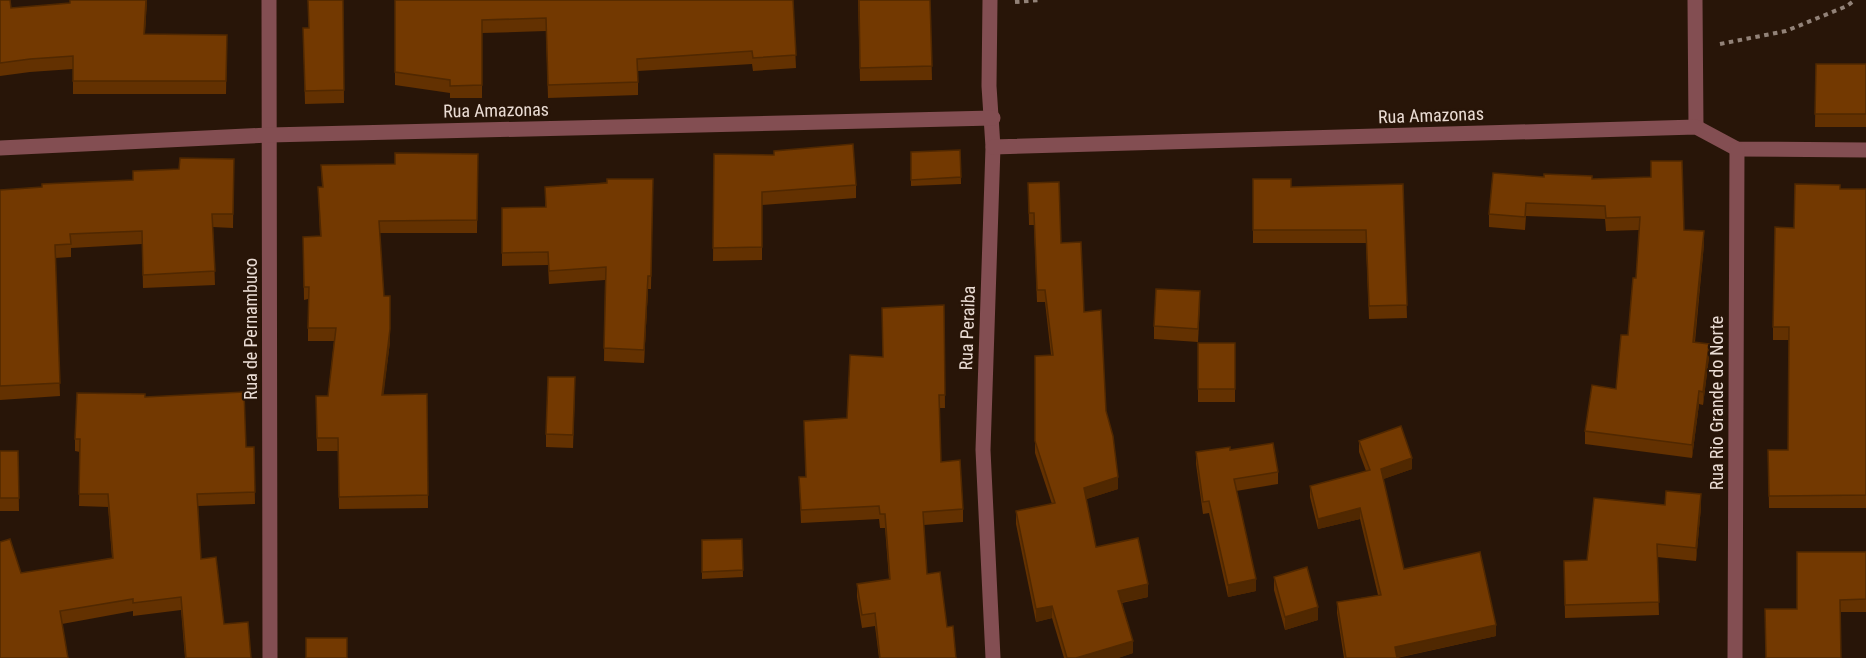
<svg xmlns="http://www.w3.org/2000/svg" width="1866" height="658" viewBox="0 0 1866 658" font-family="'Roboto Condensed',sans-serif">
	<rect width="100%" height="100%" fill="#281508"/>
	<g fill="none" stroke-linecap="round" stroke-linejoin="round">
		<g stroke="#928278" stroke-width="4" stroke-dasharray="4.5 4.5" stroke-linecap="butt">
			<path d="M1015,2l26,-2"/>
			<path d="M1720,44l66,-13 61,-25 8,-6"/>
		</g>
		<g stroke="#834e52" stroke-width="15">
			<path d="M269,0l1,658"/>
			<path d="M990,0l-1,86 4,61 -10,303 10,208"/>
			<path d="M1695,0l1,127"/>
			<path d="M993,147l703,-20 41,22 129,1"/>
			<path d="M0,148l269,-13 724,-17"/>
			<path d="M1735,658l2,-509"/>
		</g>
	</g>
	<g fill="#633101">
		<path d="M0,0l11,8 59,-5v-3h77l-2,34 82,1 -1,59h-153v-25l-43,3 -30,4z"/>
		<path d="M343,0l1,103 -39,1 -2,-76h5z"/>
		<path d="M395,0h398l3,68 -43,3 -1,-7 -114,7v24l-90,3 -2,-67 -64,2v65h-32v-5l-55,-8z"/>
		<path d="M858,0h72l2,80 -72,1z"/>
		<path d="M1816,64h50v63h-51z"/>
		<path d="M960,150l1,34 -50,2v-34z"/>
		<path d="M478,154l-1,79h-98l5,63 6,46 -7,53 44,-1 1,114 -89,1 -1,-58h-21l-1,-55h12l6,-55h-26v-42l-4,1 -1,-63 17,-1 -2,-49h4l-1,-22 74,-1z"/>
		<path d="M714,154l142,31v13l-94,7v55l-49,1z"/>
		<path d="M234,159l-1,69 -20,-1 2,58 -72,3 -1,-44 -71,4v9l-16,1 5,138 -60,4v-210l133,-10v-9l46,-2z"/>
		<path d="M1544,177l48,2 92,51 20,14 -9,98 14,15 -6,48 -4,-1 -7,54 -107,-14v-13l31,-42 12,-54 8,-57 3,-48 -33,1 -1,-12 -79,-3 -1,14 -36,-3v-13z"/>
		<path d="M653,179l-2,110h-3l-4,74 -40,-2 1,-81 -56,4 -1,-19 -46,1v-58l43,-1v-20z"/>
		<path d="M1253,179l38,8 112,-3 4,134 -38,1 -3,-76h-113z"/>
		<path d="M1028,183l33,60 23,69 22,99 12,78 -32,10 10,48 52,50 -26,6 11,50 -15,5h-54l-12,-40 -16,4 -20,-98v-13l36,-7 -17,-51v-97l16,-1 -6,-53h-8l-3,-77h-5z"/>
		<path d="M1840,189h26v319h-97l-1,-58h20l1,-110h-16v-13l21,-99z"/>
		<path d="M1200,304l-2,38 -44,-3v-13z"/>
		<path d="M944,305l1,103h-6l2,54 22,47v13l-39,3 3,49 20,53 9,31h-77l-4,-32 -13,2 -5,-31v-13l32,-5 -4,-51h-5l-1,-9 -78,4 -2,-46h7l-2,-56 43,-3 36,-62 -1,-48z"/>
		<rect x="1198" y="343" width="37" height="59"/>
		<path d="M575,390l-2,58 -27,-1v-13z"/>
		<path d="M145,397l101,50h8l1,57 -57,2 3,53 23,65 27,34h-66l-4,-48 -48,6v-5l-71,13 -41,-51 91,-15 -4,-51 -29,-1 1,-54 -5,-1v-12z"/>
		<path d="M1359,441l53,28 -29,10 21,90 92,67 -99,22h-53l-7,-45v-11l41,-7 -18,-76 -42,10 -8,-32v-11l56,-15 -7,-19z"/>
		<path d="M1230,450l48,22v12l-42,7 20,100 -28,6 -19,-84 -6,1 -7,-50v-12z"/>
		<path d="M0,451h18l1,60h-19z"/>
		<path d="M1665,505l36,2 -5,54 -39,-4 2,58 -94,3 -1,-57 23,-1z"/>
		<path d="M742,539l1,38 -41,2v-39z"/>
		<path d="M1866,552v60h-26l-43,-3z"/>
		<path d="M1274,577l44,43 -33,10 -11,-40z"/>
	</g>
	<g fill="#502801">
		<path d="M146,0h1l-3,47v-13z"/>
		<path d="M1704,231v13l-11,111v-13z"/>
		<path d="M648,276v13l-4,74v-13z"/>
		<path d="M390,296v46l-8,66v-13z"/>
		<path d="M1709,344v13l-6,48v-13z"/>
		<path d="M1699,391v13l-7,54v-13z"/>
		<path d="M1412,458v11l-31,11v-11z"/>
		<path d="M1118,477v12l-34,11v-12z"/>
		<path d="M1701,494v13l-5,54v-13z"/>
		<path d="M1360,508v11l-42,10v-10z"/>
		<path d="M1256,579v12l-28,6v-12z"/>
		<path d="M1148,584v13l-30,6v-12z"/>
		<path d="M1052,606v12l-16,4v-13z"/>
		<path d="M1318,607v13l-33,10v-13z"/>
		<path d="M1496,625v11l-101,22v-11z"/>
		<path d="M1133,641v12l-15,5h-42z"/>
	</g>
	<g fill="#733901" stroke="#502801" stroke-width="1.5">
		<path d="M0,0h10l1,8 59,-5v-3h76l-2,34 83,1 -1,46h-153v-25l-43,3 -30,4z"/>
		<path d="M308,0h35l1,90 -39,1 -2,-63h6z"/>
		<path d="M395,0h398l3,55 -43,3 -1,-7 -115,8 1,23 -90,3 -2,-67 -64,2v65l-32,1v-6l-55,-8z"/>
		<path d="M859,0h71l2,66 -72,2z"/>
		<path d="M1816,64h50v50h-51z"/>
		<path d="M853,144l3,41 -94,7v55l-49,1 1,-94 60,1v-4z"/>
		<path d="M960,150l1,27 -50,3v-28z"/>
		<path d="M395,153l83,1 -1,66 -98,1 5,75h6v33l-8,66 45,-1 1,101 -89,2 -1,-59h-21l-1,-42h12l8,-68h-28l1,-41h-5l-1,-50 18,-1 -3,-49h5l-2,-22 74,-1z"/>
		<path d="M180,158l54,1 -1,55h-21l3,57 -72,4 -1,-44 -72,3 1,10 -16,1 5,138 -60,3v-196l42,-3v-3l91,-4v-9l46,-2z"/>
		<path d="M1651,161h31l2,69 20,1 -11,111 16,2 -6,48 -4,-1 -7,54 -107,-14 7,-46 24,4 5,-54h7l5,-57h3l4,-61 -34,1 -1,-12 -79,-3 -1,14 -36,-3 4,-41 51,4v-3l48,2v3l59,-2z"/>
		<path d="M607,179h46l-2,97h-3l-4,74 -40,-2 2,-81 -57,4 -1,-19 -46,1v-45l44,-1 -1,-20 62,-4z"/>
		<path d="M1253,179h38v8l112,-3 4,121 -38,1 -3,-76h-113z"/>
		<path d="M1059,182l2,61 20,-1 3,70 17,-2 5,101 7,25 5,41 -34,11 12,59 42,-9 10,46 -30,7 15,50 -57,17h-9l-15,-52 -16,3 -20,-98 39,-8 -20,-62v-85l18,-1 -8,-65h-8l-3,-77h-5l-1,-30z"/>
		<path d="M1795,184l45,1v4h26v306l-97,1 -1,-46h20l1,-123h-16l2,-100 19,1z"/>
		<path d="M1156,289l44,2 -2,38 -44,-3z"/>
		<path d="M944,305l1,90h-6l2,67 19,-2 3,49 -40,3 4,62 13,-2 7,55 6,-1 3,32h-76l-5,-45 -13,2 -5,-31 33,-5 -5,-65h-5l-1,-8 -78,4 -2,-33h7l-2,-56 43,-3 3,-63 33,2 -1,-49z"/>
		<rect x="1198" y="343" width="37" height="46"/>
		<path d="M548,377h27l-2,58 -27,-1z"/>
		<path d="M244,392l2,55h8l1,45 -58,2 4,65 15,-2 8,67 24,-2 3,36h-65l-5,-61 -48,6v-4l-73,12 8,47h-68v-116l10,-3 11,34 92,-15 -5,-64h-29l1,-55h-5l2,-46 68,1v3z"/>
		<path d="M1401,426l11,32 -31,11 23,100 76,-17 16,73 -101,22 2,11h-51l-9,-56 44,-7 -21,-87 -42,11 -8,-33 60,-16 -11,-29z"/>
		<path d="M1273,443l5,29 -44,7 22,100 -28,6 -19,-84 -6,1 -7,-50 34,-5v3z"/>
		<path d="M0,451h18l1,47h-19z"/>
		<path d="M1666,491l35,3 -5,54 -39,-4 2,58 -94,3 -1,-44 23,-1 7,-62 71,7z"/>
		<path d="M742,539l1,31 -41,2v-32z"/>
		<path d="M1797,552h69v47l-26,1 1,58h-75l-1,-49h32z"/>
		<path d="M1307,567l11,40 -33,10 -11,-40z"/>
		<rect x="306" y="638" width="41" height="20"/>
	</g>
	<g text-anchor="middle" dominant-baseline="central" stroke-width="4.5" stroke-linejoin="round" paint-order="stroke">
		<g font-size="18" fill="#eadcd4" stroke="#281508">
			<text transform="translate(496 110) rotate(-1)">Rua Amazonas</text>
			<text transform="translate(1431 115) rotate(-2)">Rua Amazonas</text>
			<text transform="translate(967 328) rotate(-88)">Rua Peraiba</text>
			<text transform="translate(250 329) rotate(-90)">Rua de Pernambuco</text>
			<text transform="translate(1716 403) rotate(-90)">Rua Rio Grande do Norte</text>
		</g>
	</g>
</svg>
